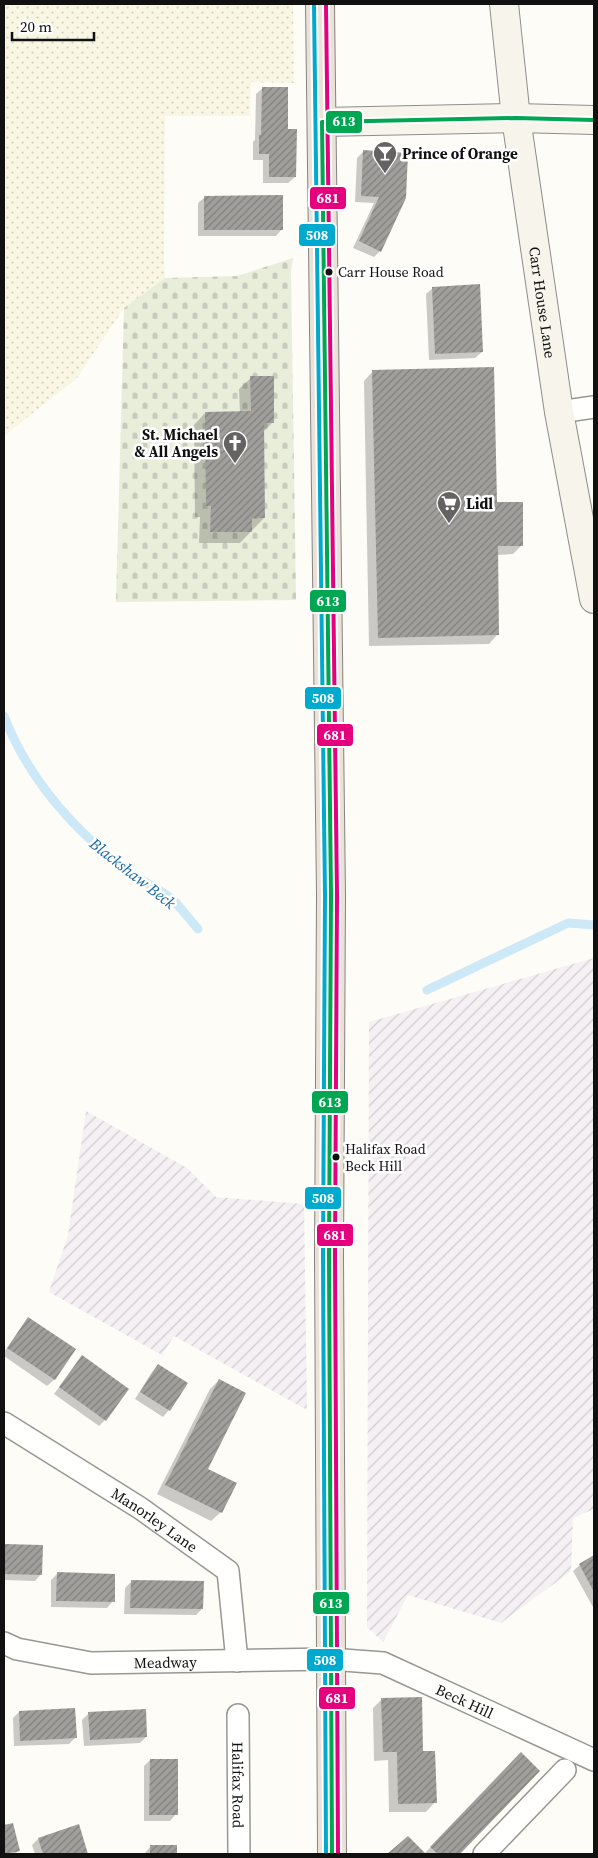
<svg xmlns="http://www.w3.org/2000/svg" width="598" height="1858" viewBox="0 0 598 1858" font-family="'Source Serif 4',serif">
	<defs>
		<pattern id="industrial-furrows" width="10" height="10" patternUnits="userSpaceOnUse" patternTransform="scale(1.25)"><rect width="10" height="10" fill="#f5f0f3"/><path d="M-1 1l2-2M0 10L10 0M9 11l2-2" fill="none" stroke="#d1cdcf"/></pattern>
		<pattern id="farmland-dots" width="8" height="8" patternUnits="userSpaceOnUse" patternTransform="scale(1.25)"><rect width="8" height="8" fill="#f9f7e4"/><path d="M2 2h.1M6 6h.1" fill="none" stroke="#d4d3c3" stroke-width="1.8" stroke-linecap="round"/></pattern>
		<pattern id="cemetery-stones" width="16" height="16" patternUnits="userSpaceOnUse" patternTransform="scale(1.25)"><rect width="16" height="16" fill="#e9eedb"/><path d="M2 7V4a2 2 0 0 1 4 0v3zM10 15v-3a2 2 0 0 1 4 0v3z" fill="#c7cbbb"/></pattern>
		<pattern id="building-hatch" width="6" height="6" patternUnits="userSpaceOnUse" patternTransform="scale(1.25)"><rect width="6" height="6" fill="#a19f9c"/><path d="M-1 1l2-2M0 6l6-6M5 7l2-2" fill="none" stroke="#82807e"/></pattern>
	</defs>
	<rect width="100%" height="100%" fill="#fdfcf7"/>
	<g fill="url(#industrial-furrows)">
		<path d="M594,958v551l-21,9 -2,53 -70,52 -93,-28 -25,47 -16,-15 2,-605z"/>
		<path d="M86,1111l101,57 29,29 88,7 3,206 -133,-74 -12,19 -113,-63 19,-57z"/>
	</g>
	<path fill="url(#farmland-dots)" d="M4,4h289l1,79 -43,-1 -1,34h-85l-1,149 1,13 -41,30 -47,70 -73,58z"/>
	<path fill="url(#cemetery-stones)" d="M293,258l-2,13 5,329 -180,2 8,-294 41,-30 72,-2z"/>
	<g fill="#0003">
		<path d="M263,88l23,42 9,47 -7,6h-25v-23h-10v-18l2,-2 1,-46z"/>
		<path d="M363,152l44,2 -27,97 -6,6 -21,-9 21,-45 -19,-1 2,-44z"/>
		<path d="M205,197l77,32 -6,7h-78v-33z"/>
		<path d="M433,288l49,64 -7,6 -46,2 -3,-66z"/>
		<path d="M373,371l123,133 26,41 -9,9 -16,1 1,79 -9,10 -120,2 -5,-265z"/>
		<path d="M251,378l22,44 -10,10 1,86 -24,25h-41l1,-26h-5l-1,-92 11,-12h35l-1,-24z"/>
		<path d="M29,1319l45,31 -20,30 -7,6 -43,-30v-4z"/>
		<path d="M82,1357l23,63 -6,6 -45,-32z"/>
		<path d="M158,1365l28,18 -17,27 -6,7 -28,-18 17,-27z"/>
		<path d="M219,1380l-12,90 14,42 -10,9 -54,-27 53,-105z"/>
		<path d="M4,1546h38l-1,28 -6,7 -31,-1z"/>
		<path d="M594,1557v52l-21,-38 7,-6z"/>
		<path d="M57,1574l56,27 -6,7 -56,-1v-27z"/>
		<path d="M131,1582l71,27 -6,6 -72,-1 1,-26z"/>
		<path d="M382,1699l39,53 14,50 -9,10h-37l-1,-52 -14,1 -1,-53z"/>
		<path d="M19,1712l57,25 -7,7 -55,2 -1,-28z"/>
		<path d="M89,1713l57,24 -6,6 -56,3 -2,-26z"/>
		<path d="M521,1754l18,17 -81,83h-69l19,-17 16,17z"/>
		<path d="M150,1760l26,54 -6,7h-26v-55z"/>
		<path d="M12,1825l6,26 -3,3h-11v-27z"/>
		<path d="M78,1826l9,28h-52l-3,-9 6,-6z"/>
		<path d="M151,1846h25v8h-32z"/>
	</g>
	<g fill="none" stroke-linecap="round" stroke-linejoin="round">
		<g stroke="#cde8f7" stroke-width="9">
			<path d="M4,716c24,62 69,113 121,153 15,12 34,19 48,31 9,9 17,20 25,29"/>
			<path d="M427,990l141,-67 26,2"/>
		</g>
	</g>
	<g fill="url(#building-hatch)">
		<path d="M262,87h26v42h9l-1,48h-27v-23h-10v-19h2z"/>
		<path d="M363,150l45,3 -2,45 -25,54 -22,-11 20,-44 -18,-1z"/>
		<path d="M283,195v35h-79v-34z"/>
		<path d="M480,284l3,68 -48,2 -3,-67z"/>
		<path d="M494,367l3,135h26v44h-25l1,89 -121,3 -6,-268z"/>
		<path d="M250,376h24v47h-10l1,95h-13v14h-42l1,-26h-5l-1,-94 46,-1z"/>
		<path d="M28,1317l48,32 -21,31 -48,-32z"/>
		<path d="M82,1355l47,34 -23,32 -47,-34z"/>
		<path d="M158,1364l30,19 -18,28 -30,-19z"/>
		<path d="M219,1379l27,14 -38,76 29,14 -15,30 -57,-28z"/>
		<path d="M4,1544l39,1 -1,30 -38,-1z"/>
		<path d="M594,1555v37l-15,-28z"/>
		<path d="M57,1572l58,2v28l-59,-1z"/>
		<path d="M131,1580l73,1 -1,28 -73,-1z"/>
		<path d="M422,1697l1,54h12l2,52 -39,1 -1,-52h-14l-2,-54z"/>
		<path d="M75,1708l2,30 -57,3 -1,-30z"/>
		<path d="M146,1709l1,28 -57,3 -2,-28z"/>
		<path d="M521,1752l19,19 -80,83h-22l-8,-7z"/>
		<path d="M150,1759h28v56h-29z"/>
		<path d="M13,1823l7,28 -16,3v-29z"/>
		<path d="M79,1824l9,30h-45l-5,-16z"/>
		<path d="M408,1836l18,18h-39z"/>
		<rect x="150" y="1845" width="27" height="9"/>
	</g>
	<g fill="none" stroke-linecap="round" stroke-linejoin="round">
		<g stroke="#979795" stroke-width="24">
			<g id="street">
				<path d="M559,412l35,-5"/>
				<path id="s1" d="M4,1423l136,85 88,63 9,90"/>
				<path id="s2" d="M4,1643l13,6 74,14 239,-4 53,4 211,97"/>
				<path id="s3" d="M238,1715l1,139"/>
				<path d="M484,1854l81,-84"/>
			</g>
		</g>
		<g stroke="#8e8d8b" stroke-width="30">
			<g id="secondary">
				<path id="s4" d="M504,4l12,114 43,294 35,187"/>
				<path d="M322,122l194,-4 78,2"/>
			</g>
		</g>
		<g stroke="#858482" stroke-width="30">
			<path id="highway" d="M320,4l11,891 -2,360 3,599"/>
		</g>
		<use href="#street" stroke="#fffffe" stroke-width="21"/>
		<use href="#secondary" stroke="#f6f4eb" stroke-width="28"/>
		<use href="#highway" stroke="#eae1d8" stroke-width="28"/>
		<g stroke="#fff" stroke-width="8">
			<path id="bus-1" d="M332,1854l-3,-599 2,-360 -9,-773 194,-4 78,2"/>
		</g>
		<g stroke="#fff" stroke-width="8">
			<path id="bus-2" d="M314,4l11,891 -2,360 3,599"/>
		</g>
		<g stroke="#fff" stroke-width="8">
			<path id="bus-3" d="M326,4l11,891 -2,360 3,599"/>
		</g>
		<use href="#bus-1" stroke="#00a651" stroke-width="4"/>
		<use href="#bus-2" stroke="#00a9ce" stroke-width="4"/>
		<use href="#bus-3" stroke="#e5007d" stroke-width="4"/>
	</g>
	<defs>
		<g id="bar-pin" transform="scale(1.25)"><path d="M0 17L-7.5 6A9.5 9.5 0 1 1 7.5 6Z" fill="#646362" stroke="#fff"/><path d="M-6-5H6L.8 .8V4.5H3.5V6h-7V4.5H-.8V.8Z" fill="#fff"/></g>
		<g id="church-pin" transform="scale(1.25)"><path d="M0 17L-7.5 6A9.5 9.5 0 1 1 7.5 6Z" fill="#646362" stroke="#fff"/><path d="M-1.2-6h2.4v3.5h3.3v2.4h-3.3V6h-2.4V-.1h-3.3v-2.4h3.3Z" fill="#fff"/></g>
		<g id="supermarket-pin" transform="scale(1.25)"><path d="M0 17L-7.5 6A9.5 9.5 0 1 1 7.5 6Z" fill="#646362" stroke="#fff"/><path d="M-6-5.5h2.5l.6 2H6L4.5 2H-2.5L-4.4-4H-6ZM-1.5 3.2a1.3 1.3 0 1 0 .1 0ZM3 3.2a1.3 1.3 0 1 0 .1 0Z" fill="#fff"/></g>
	</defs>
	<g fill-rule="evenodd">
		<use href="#bar-pin" x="385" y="153"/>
		<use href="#church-pin" x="235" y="443"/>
		<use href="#supermarket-pin" x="449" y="503"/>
	</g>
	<g fill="#111" stroke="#fff" stroke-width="2">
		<circle cx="329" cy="272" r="4.5"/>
		<circle cx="336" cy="1157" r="4.5"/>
	</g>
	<g text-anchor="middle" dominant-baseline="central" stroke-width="5" stroke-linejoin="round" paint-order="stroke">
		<g font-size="14" fill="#111" stroke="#fff" text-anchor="start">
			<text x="338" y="272">Carr House Road</text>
			<text x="345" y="1149">Halifax Road<tspan x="345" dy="17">Beck Hill</tspan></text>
		</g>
		<g font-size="15" font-weight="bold" fill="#111" stroke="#fff" text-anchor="start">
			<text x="402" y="153">Prince of Orange</text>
			<text x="218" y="434" text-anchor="end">St. Michael<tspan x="218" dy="17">&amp; All Angels</tspan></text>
			<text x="466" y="503">Lidl</text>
		</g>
		<g font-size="15" fill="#111" stroke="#fff">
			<text stroke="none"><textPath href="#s4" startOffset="301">Carr House Lane</textPath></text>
			<text stroke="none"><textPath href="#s1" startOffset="179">Manorley Lane</textPath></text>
			<text stroke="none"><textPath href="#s2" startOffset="164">Meadway</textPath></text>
			<text stroke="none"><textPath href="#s2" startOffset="472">Beck Hill</textPath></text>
			<text stroke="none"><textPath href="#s3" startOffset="70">Halifax Road</textPath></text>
		</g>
		<g font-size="16" font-style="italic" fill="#1768a6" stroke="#fff">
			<text transform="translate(133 873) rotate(38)">Blackshaw Beck</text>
		</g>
	</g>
	<g stroke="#fff" stroke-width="2">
		<rect x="325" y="110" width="38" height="24" rx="5" fill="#00a651"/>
		<rect x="309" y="186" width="38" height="24" rx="5" fill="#e5007d"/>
		<rect x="298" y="223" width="38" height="24" rx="5" fill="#00a9ce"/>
		<rect x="309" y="589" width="38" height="24" rx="5" fill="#00a651"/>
		<rect x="304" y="686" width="38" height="24" rx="5" fill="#00a9ce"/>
		<rect x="316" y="723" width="38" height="24" rx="5" fill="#e5007d"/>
		<rect x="311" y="1090" width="38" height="24" rx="5" fill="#00a651"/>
		<rect x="304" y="1186" width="38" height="24" rx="5" fill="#00a9ce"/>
		<rect x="316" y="1223" width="38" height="24" rx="5" fill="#e5007d"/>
		<rect x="312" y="1591" width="38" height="24" rx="5" fill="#00a651"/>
		<rect x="306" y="1648" width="38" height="24" rx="5" fill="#00a9ce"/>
		<rect x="318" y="1686" width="38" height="24" rx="5" fill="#e5007d"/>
	</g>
	<g font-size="14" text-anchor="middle" font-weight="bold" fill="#fff">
		<text x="344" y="126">613</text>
		<text x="328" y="203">681</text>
		<text x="317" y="240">508</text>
		<text x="328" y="606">613</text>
		<text x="323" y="703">508</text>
		<text x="335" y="740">681</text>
		<text x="330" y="1107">613</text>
		<text x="323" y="1203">508</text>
		<text x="335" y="1240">681</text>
		<text x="331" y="1608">613</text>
		<text x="325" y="1665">508</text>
		<text x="337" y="1703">681</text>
	</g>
	<rect width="598" height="1858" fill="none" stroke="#111111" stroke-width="10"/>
	<path d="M12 32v8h82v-8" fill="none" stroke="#111111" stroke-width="2.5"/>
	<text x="20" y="32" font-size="15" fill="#111111" stroke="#ffffff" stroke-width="4" paint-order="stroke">20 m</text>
</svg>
